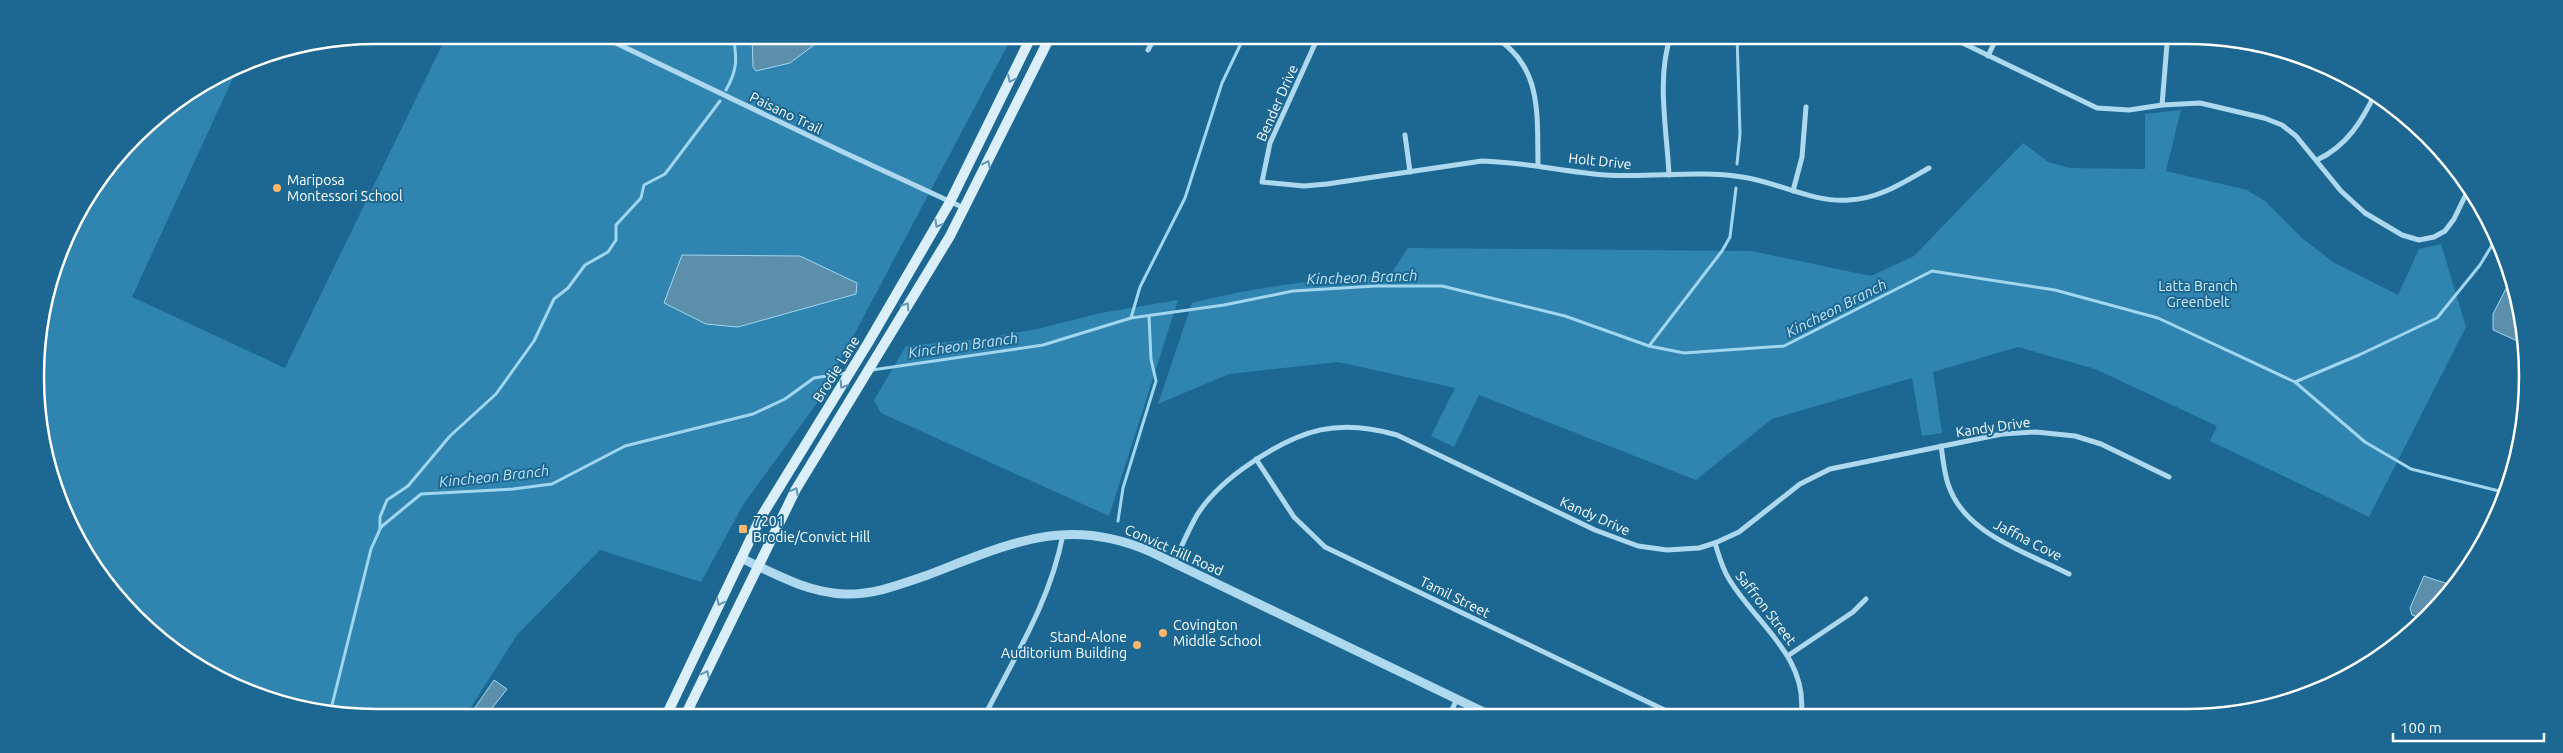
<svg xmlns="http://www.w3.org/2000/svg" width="2563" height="753" viewBox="0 0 2563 753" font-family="Ubuntu,sans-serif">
	<rect width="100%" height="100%" fill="#1c6892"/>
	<g fill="#2f84b0">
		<path d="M447,35h566l-193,364 -77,106 -42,77 -101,-32 -83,85 -53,83h-87l-67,-7 -104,-39 -55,-39 -46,-49 -35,-57 -23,-62 -11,-111 11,-66 23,-63 36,-57 45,-48 88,-55 -107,232 153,71z"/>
		<path d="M2181,110l-15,61 81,19 18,11 37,37 31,24 65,33 21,-46 22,-5 25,83 -97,190 -159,-76 7,-15 -122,-57 -77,-22 -85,25 9,61 -20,3 -10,-58 -140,41 -76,61 -217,-85 -25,52 -23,-11 24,-48 -117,-26 -109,12 -71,30 34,-101c66,-17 131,-24 199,-29l17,-26 344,3 119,25 43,-20 109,-113 25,19 21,6 76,1v-55z"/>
		<path d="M1178,300l-69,216 -228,-103 -7,-13 32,-54 74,-7 57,-10 64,-16z"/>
	</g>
	<g fill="#5c8fab" stroke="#a0d6f0">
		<path d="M752,35h62l3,4 -3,6 -24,18 -34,8 -3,-4z"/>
		<path d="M682,255l118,1 57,27 -1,11 -118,33 -32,-3 -42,-21z"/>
		<path d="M2512,277c5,19 17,46 10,66l-29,-13v-16z"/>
		<path d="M2424,576l27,9 -28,34 -11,-4 -2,-7z"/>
		<path d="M494,680l13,9 -14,18 -20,11 -3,-3z"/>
	</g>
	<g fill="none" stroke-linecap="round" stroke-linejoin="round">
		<g stroke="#a0d6f0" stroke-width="3">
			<path d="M1737,35l3,99 -3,30"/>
			<path d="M726,90c12,-21 11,-32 7,-55"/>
			<path d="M1131,318l9,-31 45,-89 37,-115 23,-48"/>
			<path d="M1649,346l73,-95 8,-14 6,-49"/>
			<path d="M872,370l171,-25 88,-27 93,-13 69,-14 82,-5h67l123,30 84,30 35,7 100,-7 148,-75 123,19 103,28 137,64 70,60 46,27 92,23"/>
			<path d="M2295,382l64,-27 78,-37 43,-53 17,-28"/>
			<path d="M1118,521l5,-33 33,-107 -5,-22 -2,-43"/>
			<path d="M380,528v-11l7,-17 21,-14 42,-50 46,-42 38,-53 20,-42 14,-11 17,-23 23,-13 8,-12v-15l25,-27 3,-13 21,-11 55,-73"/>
			<path d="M330,713l41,-164 10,-22 40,-33 92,-5 39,-5 73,-38 128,-32 32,-15 29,-21 32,-5"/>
		</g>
		<g stroke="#add8ee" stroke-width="5">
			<path d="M599,35l244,117 121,56"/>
			<path d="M1319,35l-49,108 -8,39 42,4 23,-2 155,-23c42,1 83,11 124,14 45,3 91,-5 136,2 36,5 71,26 107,23 30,-1 55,-18 80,-32"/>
			<path d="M1491,35c52,29 46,79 47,130"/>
			<path d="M1946,35l151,73 32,2 33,-5 38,-2 64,15 18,7 14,11 45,55 24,22 37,22 17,5 15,-3 11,-6 9,-12 16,-33"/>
			<path d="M1148,50l8,-15"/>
			<path d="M1988,56l10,-21"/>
			<path d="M2162,105l5,-61"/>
			<path d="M1405,135l5,37"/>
			<path d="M2317,160c30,-14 45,-39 59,-68"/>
			<path d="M1669,175c-2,-45 -13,-97 2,-140"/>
			<path d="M1793,191l9,-34 4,-50"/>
			<path d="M1941,446c2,12 3,26 7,38 16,50 78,68 121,90"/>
			<path d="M1256,459l38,58 31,30 352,169"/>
			<path d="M1715,543c4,13 7,25 14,36 27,45 80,78 72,137"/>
			<path d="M1174,563c7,-16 14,-32 23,-48 14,-22 33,-38 54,-52 50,-34 87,-45 146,-28l198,95 43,16 29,4 32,-2 16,-5 24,-11 61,-48 30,-15 172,-35 34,-2 39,4 26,8 68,33"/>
			<path d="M1789,655l64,-43 13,-13"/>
			<path d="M1449,716l8,-17"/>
			<path d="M984,717c30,-59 67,-117 79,-183"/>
		</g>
		<path stroke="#add8ee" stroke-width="9" d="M741,558c34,16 65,34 103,36 29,1 55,-9 81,-18 82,-31 140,-62 226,-24l341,164"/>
		<g stroke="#daeffa" stroke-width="10">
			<path d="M665,718l96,-201 107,-174 82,-141 82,-167"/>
			<path d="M684,718l112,-229 154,-253 101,-201"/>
		</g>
	</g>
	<defs><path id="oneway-chevron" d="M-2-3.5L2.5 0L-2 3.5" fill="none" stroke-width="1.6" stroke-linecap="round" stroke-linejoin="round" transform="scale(1.25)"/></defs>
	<g stroke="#5e97b6">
		<use href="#oneway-chevron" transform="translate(1011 79) rotate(116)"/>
		<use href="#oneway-chevron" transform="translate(987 164) rotate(-64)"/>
		<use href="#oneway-chevron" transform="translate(938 224) rotate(120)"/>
		<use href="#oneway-chevron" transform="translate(906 306) rotate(-58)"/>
		<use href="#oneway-chevron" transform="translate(843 385) rotate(122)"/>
		<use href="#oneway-chevron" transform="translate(795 491) rotate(-62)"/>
		<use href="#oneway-chevron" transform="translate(720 602) rotate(116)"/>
		<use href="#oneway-chevron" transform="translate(706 674) rotate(-64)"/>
	</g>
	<g fill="#feb66b" stroke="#1c6892" stroke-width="2">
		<circle cx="277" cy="188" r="5"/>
		<rect x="738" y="524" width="10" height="10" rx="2.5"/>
		<circle cx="1163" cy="633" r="5"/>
		<circle cx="1137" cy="645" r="5"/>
	</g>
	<g text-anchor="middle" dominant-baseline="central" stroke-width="4" stroke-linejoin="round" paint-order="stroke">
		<g font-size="14" fill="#fff" stroke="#1c6892">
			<text transform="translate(1277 103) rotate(-66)">Bender Drive</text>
			<text transform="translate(786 113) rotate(26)">Paisano Trail</text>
			<text transform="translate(1600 161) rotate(6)">Holt Drive</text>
			<text transform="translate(836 369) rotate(-58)">Brodie Lane</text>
			<text transform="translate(1993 427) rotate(-8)">Kandy Drive</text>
			<text transform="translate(1595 516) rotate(24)">Kandy Drive</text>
			<text transform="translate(2028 540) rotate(27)">Jaffna Cove</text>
			<text transform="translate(1174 550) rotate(24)">Convict Hill Road</text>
			<text transform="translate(1455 597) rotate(26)">Tamil Street</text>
			<text transform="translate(1766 608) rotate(52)">Saffron Street</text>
		</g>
		<g font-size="14" fill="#fff" stroke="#1c6892" text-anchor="start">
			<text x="287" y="180">Mariposa<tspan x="287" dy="16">Montessori School</tspan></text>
			<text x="753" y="521">7201<tspan x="753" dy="16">Brodie/Convict Hill</tspan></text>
			<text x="1173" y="625">Covington<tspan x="1173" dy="16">Middle School</tspan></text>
			<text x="1127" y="637" text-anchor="end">Stand-Alone<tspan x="1127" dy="16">Auditorium Building</tspan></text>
		</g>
		<g font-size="14" fill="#d3edfa" stroke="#1c6892">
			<text x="2198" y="286">Latta Branch<tspan x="2198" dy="16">Greenbelt</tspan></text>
		</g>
		<g font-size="15" font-style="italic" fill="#c0e4f6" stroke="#1c6892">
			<text transform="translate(1362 277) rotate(-2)">Kincheon Branch</text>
			<text transform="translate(1836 308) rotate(-27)">Kincheon Branch</text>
			<text transform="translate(963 345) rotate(-8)">Kincheon Branch</text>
			<text transform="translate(494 476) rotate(-6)">Kincheon Branch</text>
		</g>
	</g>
	<path d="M0 0H2563V753H0ZM376 44H2187A332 332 0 0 1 2519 376V377A332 332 0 0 1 2187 709H376A332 332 0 0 1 44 377V376A332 332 0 0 1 376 44Z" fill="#1c6892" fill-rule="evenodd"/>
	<path fill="none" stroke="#fff" stroke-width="2.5" d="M376 44H2187A332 332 0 0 1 2519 376V377A332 332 0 0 1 2187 709H376A332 332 0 0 1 44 377V376A332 332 0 0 1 376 44Z"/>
	<path d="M2393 733v8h151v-8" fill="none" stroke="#ffffff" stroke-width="2.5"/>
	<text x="2400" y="733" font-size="15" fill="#ffffff" stroke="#1c6892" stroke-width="4" paint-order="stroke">100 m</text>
</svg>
